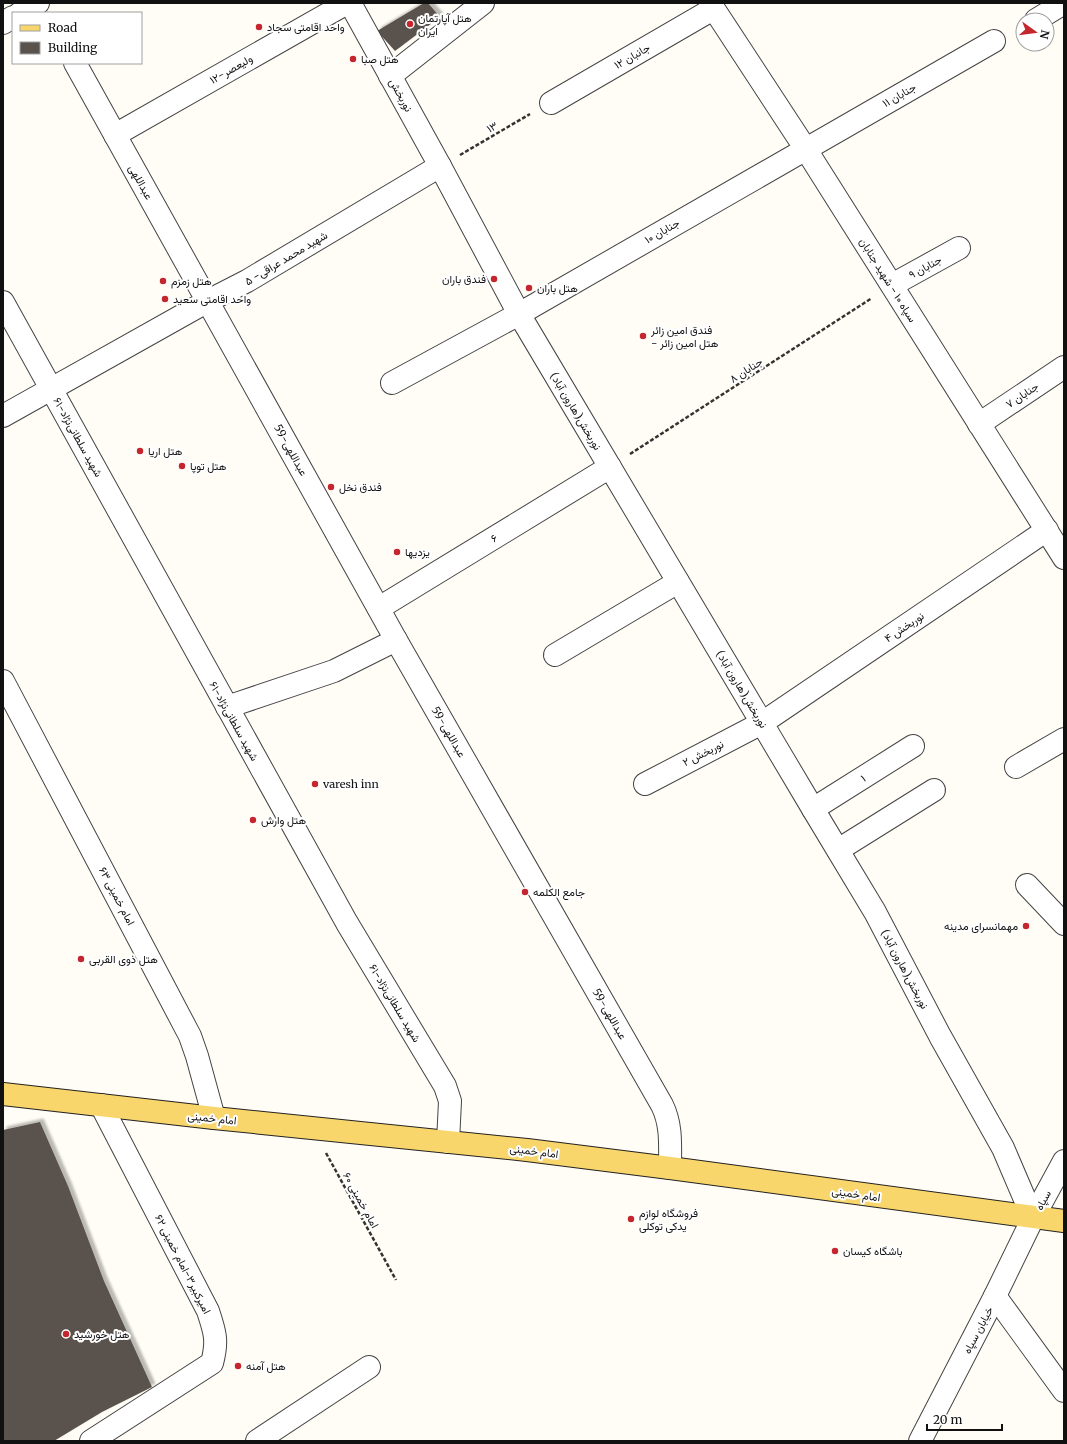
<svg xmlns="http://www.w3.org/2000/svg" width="1067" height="1444" viewBox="0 0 1067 1444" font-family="Merriweather,Vazirmatn,serif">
	<defs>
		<filter id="shadow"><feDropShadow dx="3.5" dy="-3.5" stdDeviation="1" flood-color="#0004"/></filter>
	</defs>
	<rect width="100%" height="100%" fill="#fffdf5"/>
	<g fill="#5a524d" filter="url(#shadow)">
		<path d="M424,3h4l12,14 -45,34 -18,-20z"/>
		<path d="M40,1122l28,64 36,95 48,106 -50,25 -48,29h-51v-311z"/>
	</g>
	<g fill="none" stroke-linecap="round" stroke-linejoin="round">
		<g stroke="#444" stroke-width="24">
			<g id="minor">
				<path d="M350,3l90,163 79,148 294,495 62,103 65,124 63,112 30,70"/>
				<path d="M710,3l95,145 259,410"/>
				<path d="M20,13l18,-10"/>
				<path d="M1036,20l28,-17"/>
				<path d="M3,23l10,-6"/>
				<path d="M75,63l321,577 266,465c10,20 8,41 8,63"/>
				<path d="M390,76l93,-73"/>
				<path d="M551,103l162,-94"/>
				<path d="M115,135l232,-132"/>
				<path d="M892,285l67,-37"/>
				<path d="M3,302l344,621 98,163 5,15 -2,41"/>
				<path d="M392,383l127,-69 475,-273"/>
				<path d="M3,416l205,-115 39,-20 193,-115"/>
				<path d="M979,424l85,-57"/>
				<path d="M379,608l231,-141"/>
				<path d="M555,655l123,-73"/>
				<path d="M3,681l187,355 7,20 17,62"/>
				<path d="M227,707l107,-36 62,-31"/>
				<path d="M1016,767l48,-28"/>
				<path d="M645,784l117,-61 285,-193"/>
				<path d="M813,809l100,-63"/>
				<path d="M838,850l96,-60"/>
				<path d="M1027,885l37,39"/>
				<path d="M995,1296l69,95"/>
				<path d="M91,1441l121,-78c6,-22 3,-31 -4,-52l-107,-206"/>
				<path d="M257,1441l112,-74"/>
				<path d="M920,1441l75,-145 38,-78 31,-57"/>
			</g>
		</g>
		<g stroke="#222" stroke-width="24">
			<path id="major" d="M3,1094l211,24 313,32 143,18 394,53"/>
		</g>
		<g stroke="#333" stroke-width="2.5" stroke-dasharray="4 2" stroke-linecap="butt">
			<path d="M460,155l70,-41"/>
			<path d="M630,454l242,-156"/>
			<path d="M326,1153l70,127"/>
		</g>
		<use href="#minor" stroke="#fff" stroke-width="22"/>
		<use href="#major" stroke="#f9d66b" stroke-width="22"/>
	</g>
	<g fill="#c4262e" stroke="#fff" stroke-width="1.5">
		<circle cx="410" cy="24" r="4"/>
		<circle cx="259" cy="27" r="4"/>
		<circle cx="353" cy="59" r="4"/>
		<circle cx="494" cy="279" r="4"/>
		<circle cx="163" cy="281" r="4"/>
		<circle cx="529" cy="288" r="4"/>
		<circle cx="165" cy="299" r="4"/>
		<circle cx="643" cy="336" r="4"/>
		<circle cx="140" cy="451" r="4"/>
		<circle cx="182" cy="466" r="4"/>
		<circle cx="331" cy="487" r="4"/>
		<circle cx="397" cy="552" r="4"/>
		<circle cx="315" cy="784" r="4"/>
		<circle cx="253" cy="820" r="4"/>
		<circle cx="525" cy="892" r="4"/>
		<circle cx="1026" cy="926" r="4"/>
		<circle cx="81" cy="959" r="4"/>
		<circle cx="631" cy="1219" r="4"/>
		<circle cx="835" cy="1251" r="4"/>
		<circle cx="66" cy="1334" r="4"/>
		<circle cx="238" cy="1366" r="4"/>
	</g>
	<g text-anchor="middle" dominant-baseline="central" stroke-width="4" stroke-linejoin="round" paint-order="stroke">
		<g font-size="11" fill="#111" stroke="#fff" text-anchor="start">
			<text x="418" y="18">هتل آپارتمان<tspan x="418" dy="13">ایران</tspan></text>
			<text x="267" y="27">واحد اقامتی سجاد</text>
			<text x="361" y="59">هتل صبا</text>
			<text x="486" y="279" text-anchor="end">فندق باران</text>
			<text x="171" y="281">هتل زمزم</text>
			<text x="537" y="288">هتل باران</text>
			<text x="173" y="299">واحد اقامتی سعید</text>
			<text x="651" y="330">فندق امین زائر<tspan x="651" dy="13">- هتل امین زائر</tspan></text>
			<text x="148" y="451">هتل اریا</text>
			<text x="190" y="466">هتل توپا</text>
			<text x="339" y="487">فندق نخل</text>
			<text x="405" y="552">یزدیها</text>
			<text x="323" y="784">varesh inn</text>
			<text x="261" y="820">هتل وارش</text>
			<text x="533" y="892">جامع الکلمه</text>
			<text x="1018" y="926" text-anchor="end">مهمانسرای مدینه</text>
			<text x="89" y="959">هتل ذوی القربی</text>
			<text x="639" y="1213">فروشگاه لوازم<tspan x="639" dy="13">یدکی توکلی</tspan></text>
			<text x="843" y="1251">باشگاه کیسان</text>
			<text x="74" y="1334">هتل خورشید</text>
			<text x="246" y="1366">هتل آمنه</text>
		</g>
		<g font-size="11" fill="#111" stroke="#fff">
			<text transform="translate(632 56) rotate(-30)">جانبان ۱۲</text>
			<text transform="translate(231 69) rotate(-30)">ولیعصر-۱۲</text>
			<text transform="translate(401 95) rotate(61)">نوربخش</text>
			<text transform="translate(899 95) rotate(-30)">جنابان ۱۱</text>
			<text transform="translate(492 127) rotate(-30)">۱۳</text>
			<text transform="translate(141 182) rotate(61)">عبداللهی</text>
			<text transform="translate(662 231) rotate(-30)">جنابان ۱۰</text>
			<text transform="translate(286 258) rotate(-31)">شهید محمد عراقی- ۵</text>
			<text transform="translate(925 267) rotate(-29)">جنابان ۹</text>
			<text transform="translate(888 280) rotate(58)">سپاه ۱۰ - شهید جنابان</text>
			<text transform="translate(746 370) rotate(-33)">جنابان ۸</text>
			<text transform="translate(1022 395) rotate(-34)">جنابان ۷</text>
			<text transform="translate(576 411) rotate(59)">نوربخش(هارون آباد)</text>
			<text transform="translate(78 437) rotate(61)">شهید سلطانی‌نژاد-۶۱</text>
			<text transform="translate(291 450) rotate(61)">عبداللهی-59</text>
			<text transform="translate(494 538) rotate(-31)">۶</text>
			<text transform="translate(904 627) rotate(-34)">نوربخش ۴</text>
			<text transform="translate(742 689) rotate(59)">نوربخش(هارون آباد)</text>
			<text transform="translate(234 721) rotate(61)">شهید سلطانی‌نژاد-۶۱</text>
			<text transform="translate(449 732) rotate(60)">عبداللهی-59</text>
			<text transform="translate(703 753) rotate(-27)">نوربخش ۲</text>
			<text transform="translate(863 778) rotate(-32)">۱</text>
			<text transform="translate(117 896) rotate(62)">امام خمینی ۶۳</text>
			<text transform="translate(905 969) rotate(62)">نوربخش(هارون آباد)</text>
			<text transform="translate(395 1003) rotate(59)">شهید سلطانی‌نژاد-۶۱</text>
			<text transform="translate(610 1014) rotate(60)">عبداللهی-59</text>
			<text transform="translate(212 1118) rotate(6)">امام خمینی</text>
			<text transform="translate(534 1151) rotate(7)">امام خمینی</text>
			<text transform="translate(856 1194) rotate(8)">امام خمینی</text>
			<text transform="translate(361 1200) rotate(61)">امام خمینی ۶۰</text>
			<text transform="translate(1043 1200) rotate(-61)">سپاه</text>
			<text transform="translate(183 1264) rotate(63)">امیرکبیر۳-امام خمینی ۶۲</text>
			<text transform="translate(978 1330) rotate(-62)">خیابان سپاه</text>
		</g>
	</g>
	<rect width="1067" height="1444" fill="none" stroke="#111111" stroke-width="8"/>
	<rect x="12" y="12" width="130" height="52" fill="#ffffff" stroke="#a0a0a0"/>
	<rect x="20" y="25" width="20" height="6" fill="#f9d66b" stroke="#a0a0a0"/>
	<text x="48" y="32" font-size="12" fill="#111111">Road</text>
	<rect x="20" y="42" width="20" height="12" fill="#5a524d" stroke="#a0a0a0"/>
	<text x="48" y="52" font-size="12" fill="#111111">Building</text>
	<g transform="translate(1035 32) rotate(104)"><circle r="19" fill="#ffffff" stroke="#a0a0a0"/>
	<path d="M0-3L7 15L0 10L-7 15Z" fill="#c4262e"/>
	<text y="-6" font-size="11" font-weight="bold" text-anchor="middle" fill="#111111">N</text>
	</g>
	<path d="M927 1424v6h75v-6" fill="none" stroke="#111111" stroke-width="2"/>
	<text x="933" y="1424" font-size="12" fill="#111111" stroke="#ffffff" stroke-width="3" paint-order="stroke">20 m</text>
</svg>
